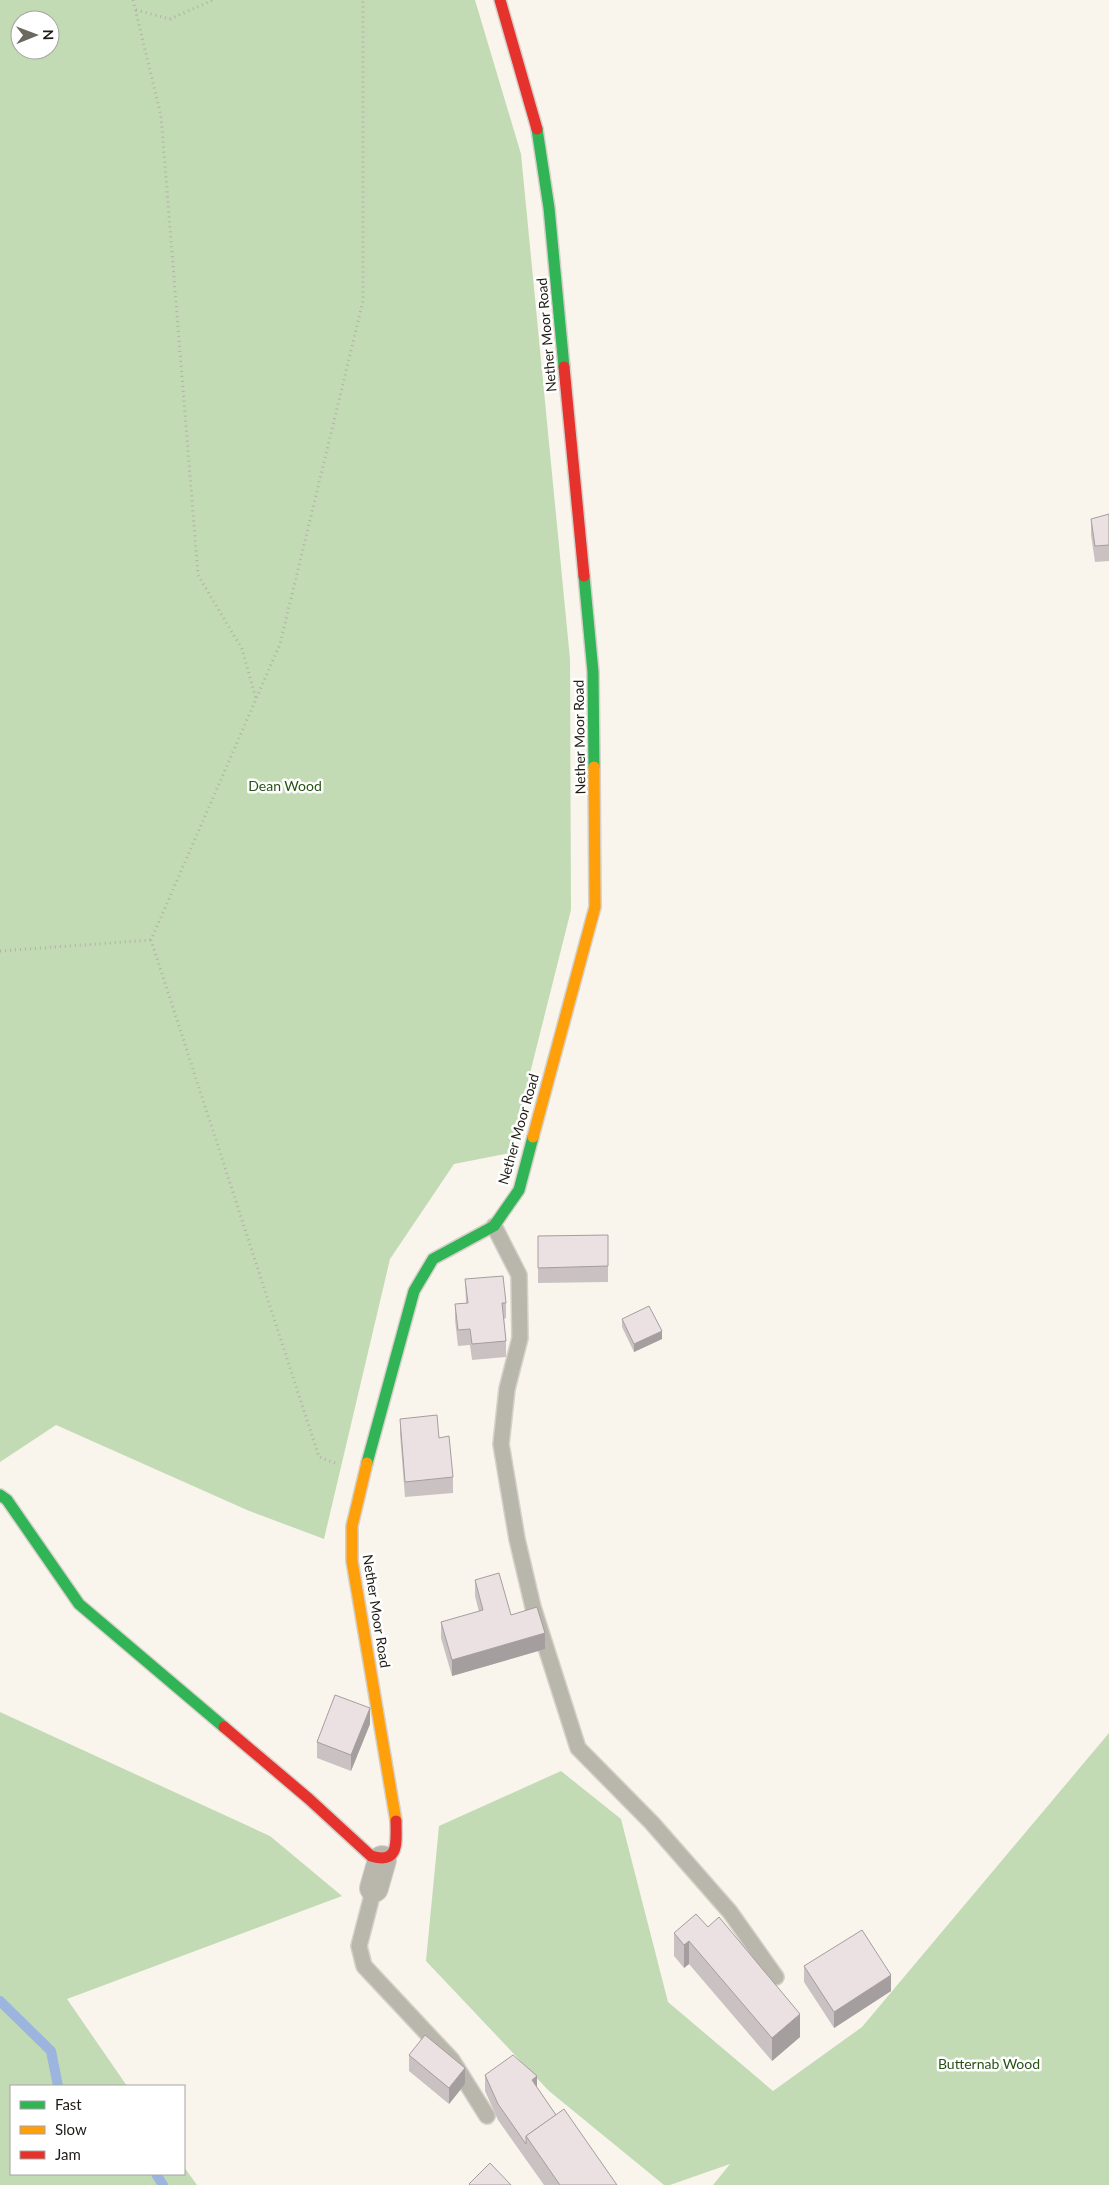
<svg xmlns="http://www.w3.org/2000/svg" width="1109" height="2185" viewBox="0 0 1109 2185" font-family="Lato,sans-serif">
	<rect width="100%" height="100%" fill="#f9f5ec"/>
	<g fill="#c2dbb4" fill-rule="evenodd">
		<path d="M0,0h475l46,154 49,505 1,251 -61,243 -56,11 -64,95 -66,280 -77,-29 -191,-85 -56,37zM20,20h30v30h-30z"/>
		<path d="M0,1712l270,124 72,60 -275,103 60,87h-116v88h173v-7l13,18h-197z"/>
		<path d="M1109,1733v452h-396l17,-21 -60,21h-6l-115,-94 -123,-130 13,-135 122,-55 60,48 47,183 105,89 89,-64z"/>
	</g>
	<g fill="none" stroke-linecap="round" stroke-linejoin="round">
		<g stroke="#9bb5de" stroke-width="10">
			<path d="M0,2001l51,50 7,35"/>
			<path d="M156,2174l7,11"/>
		</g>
		<g stroke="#d5d1ca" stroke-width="18">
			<g id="lane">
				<path d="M494,1226l25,49 1,63 -13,51 -6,55 16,95 16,68 45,141 74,75 78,89 46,65"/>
				<path d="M374,1888l-15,58 5,20 88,94 35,56"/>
			</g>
		</g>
		<g stroke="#d5d1ca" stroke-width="30">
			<path id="street" d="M374,1888l8,-28"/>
		</g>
		<g stroke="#d5d1ca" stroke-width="14">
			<g id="fast">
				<path d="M537,129l12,79 15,159"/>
				<path d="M584,576l9,96 1,95"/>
				<path d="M367,1463l47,-172 19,-32 61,-33 25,-36 14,-53"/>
				<path d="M0,1495l7,5 72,104 145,123"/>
			</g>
		</g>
		<g stroke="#d5d1ca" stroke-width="14">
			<g id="slow">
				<path d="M533,1137l62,-230 -1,-140"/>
				<path d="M367,1463l-15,63v35l44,260"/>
			</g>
		</g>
		<g stroke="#d5d1ca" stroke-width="14">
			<g id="jam">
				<path d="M500,0l37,129"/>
				<path d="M564,367l20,209"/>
				<path d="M224,1727l85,72 62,57c29,9 25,-14 25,-35"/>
			</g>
		</g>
		<g stroke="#b3b0a8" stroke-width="3" stroke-dasharray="1 4" stroke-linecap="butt">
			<path d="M133,0l28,116 37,459 44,74 14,50"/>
			<path d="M136,10l34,9 43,-19"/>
			<path d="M0,951l151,-11"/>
			<path d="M335,1463l-16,-6 -168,-517 129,-296 83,-343v-301"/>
		</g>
		<use href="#lane" stroke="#b9b6ab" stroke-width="15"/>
		<use href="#street" stroke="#b9b6ab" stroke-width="28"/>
		<use href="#fast" stroke="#30b455" stroke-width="11"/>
		<use href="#slow" stroke="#ff9f0a" stroke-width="11"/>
		<use href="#jam" stroke="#e5322d" stroke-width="11"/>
	</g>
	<g fill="#cac2c2">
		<path d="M1109,514v47l-14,1 -4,-27v-16z"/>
		<path d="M608,1235v47l-70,1v-47z"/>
		<path d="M465,1279l41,24v15l-2,1 2,22v16l-34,3 -2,-15 -12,1 -3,-26v-16l11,-1z"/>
		<path d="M622,1319l40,20 -28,13 -12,-25z"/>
		<path d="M400,1419l39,19 14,39v16l-48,4 -5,-63z"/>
		<path d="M475,1580l36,35 34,34 -93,27 -11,-38v-16l38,-10 -4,-16z"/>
		<path d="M370,1724l-19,47 -34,-13v-16z"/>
		<path d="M696,1914l104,123 -28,24 -83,-97 -5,4 -10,-12v-23z"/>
		<path d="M804,1966l87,25 -57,37 -30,-46z"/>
		<path d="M409,2055l56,29 -16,20 -40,-33z"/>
		<path d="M485,2075l52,13 19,27 61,70h-73l-46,-65 -13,-29z"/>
	</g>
	<g fill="#a49e9e">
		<path d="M662,1331v8l-28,13v-8z"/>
		<path d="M545,1633v16l-93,27v-16z"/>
		<path d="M370,1708v16l-19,47v-16z"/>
		<path d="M689,1941v23l-5,4v-23z"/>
		<path d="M891,1975v16l-57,37v-16z"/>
		<path d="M800,2014v23l-28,24v-23z"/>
		<path d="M465,2068v16l-16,20v-16z"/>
		<path d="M537,2076v16l-5,-12z"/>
	</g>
	<g fill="#ebe1e2" stroke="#a49e9e">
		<path d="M1109,514v31l-14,1 -4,-27z"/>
		<path d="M608,1235v31l-70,2v-32z"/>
		<path d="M503,1276l3,27h-4l4,38 -34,3 -2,-15 -12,1 -3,-26 13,-1 -3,-24z"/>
		<path d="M649,1306l13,25 -28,13 -12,-25z"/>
		<path d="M437,1415l2,23 10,-2 4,41 -48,5 -5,-63z"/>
		<path d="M499,1573l12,42 26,-8 8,26 -93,27 -11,-38 42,-12 -8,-30z"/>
		<path d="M335,1695l35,13 -19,47 -34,-13z"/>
		<path d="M696,1914l12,13 11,-10 81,97 -28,24 -83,-97 -5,4 -10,-12z"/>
		<path d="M862,1930l29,45 -57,37 -30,-46z"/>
		<path d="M425,2035l40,33 -16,20 -40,-33z"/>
		<path d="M513,2055l24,21 -5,4 24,35 -30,21v8l-28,-40 -13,-29z"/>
		<path d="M564,2109l53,76h-57l-34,-49z"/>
		<path d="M490,2163l21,22h-41l-1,-1z"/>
	</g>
	<g text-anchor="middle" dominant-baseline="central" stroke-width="5" stroke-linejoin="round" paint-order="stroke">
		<g font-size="14" fill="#1f1c15" stroke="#fff">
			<text transform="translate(546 335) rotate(-95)">Nether Moor Road</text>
			<text transform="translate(579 737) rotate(-91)">Nether Moor Road</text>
			<text transform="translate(518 1129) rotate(-74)">Nether Moor Road</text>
			<text transform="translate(377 1611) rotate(81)">Nether Moor Road</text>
		</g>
		<g font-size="14" fill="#265314" stroke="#fff">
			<text x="285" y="785">Dean Wood</text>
			<text x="989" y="2063">Butternab Wood</text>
		</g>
	</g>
	<rect x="10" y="2085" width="175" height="90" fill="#ffffff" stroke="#a5a4a1"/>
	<rect x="20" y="2101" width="25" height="8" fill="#30b455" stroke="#a5a4a1"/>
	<text x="55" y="2110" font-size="15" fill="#1f1c15">Fast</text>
	<rect x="20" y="2126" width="25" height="8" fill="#ff9f0a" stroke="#a5a4a1"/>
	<text x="55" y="2135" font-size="15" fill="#1f1c15">Slow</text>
	<rect x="20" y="2151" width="25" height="8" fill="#e5322d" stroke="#a5a4a1"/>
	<text x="55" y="2160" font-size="15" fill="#1f1c15">Jam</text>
	<g transform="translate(35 35) rotate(89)"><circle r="24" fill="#ffffff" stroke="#a5a4a1"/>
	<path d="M0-4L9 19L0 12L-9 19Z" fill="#6b6860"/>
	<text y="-8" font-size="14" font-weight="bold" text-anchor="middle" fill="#1f1c15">N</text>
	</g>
</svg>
